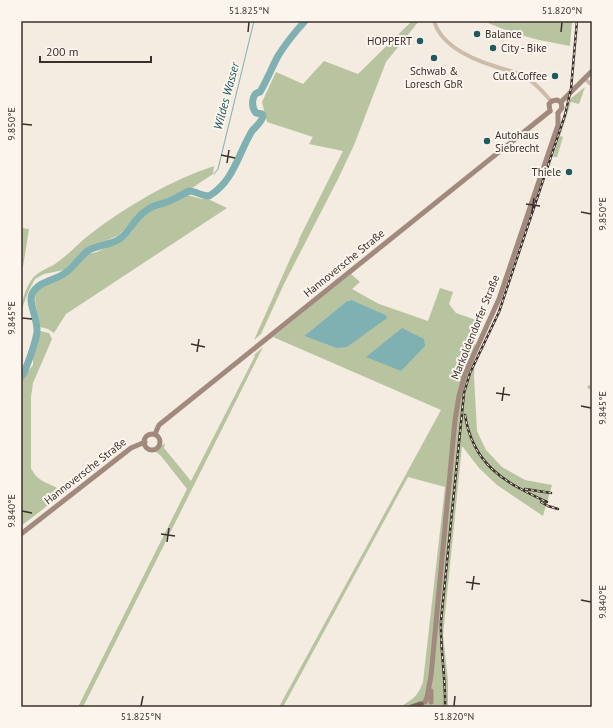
<svg xmlns="http://www.w3.org/2000/svg" width="613" height="728" viewBox="0 0 613 728" font-family="'PT Sans',sans-serif">
	<rect width="100%" height="100%" fill="#f4ebe1"/>
	<g fill="#b8c4a0" fill-rule="evenodd">
		<path d="M412,21h7l-33,41 -32,83 -16,34 -54,105 -23,50 -7,6 37,-83 8,-16v-2l44,-88 -34,-7 4,-7 -46,-15 -5,-20 14,-30 27,12 21,-23 34,13z"/>
		<path d="M483,21h89l-2,25 -31,-6 -26,-7z"/>
		<path d="M585,87l-6,17 -8,-2 -11,34 3,1 -6,20h-4l17,-56 -1,-1z"/>
		<path d="M214,166l-1,8 -21,14 -49,22 -24,25 -31,14 -8,5 -16,16 -20,4 -9,5 -6,11 -8,21c0,-10 7,-30 15,-36 7,-6 16,-8 23,-14 11,-8 20,-18 30,-26 38,-29 80,-54 125,-69z"/>
		<path d="M187,195l15,4h6l19,9 -161,106 -12,19 -6,-4 -8,-2c-1,-14 -9,-26 -2,-40l27,-11 23,-22 9,-2 29,-14 2,-4 4,-2 3,-8 6,-7 11,-8 20,-6z"/>
		<path d="M21,228l8,1 -6,38 -2,-1z"/>
		<path d="M351,274l9,8 -8,7 27,15 49,17 12,-33 13,4 -4,12 7,9 20,7 -7,21 6,3 -1,32 3,55 9,19 16,17 23,13 27,5 -9,31 -46,-31 -18,-17 -17,-22 -19,189 5,45v27h-47c13,-10 16,-9 22,-25l22,-195 -37,-10 -125,230h-4l162,-297 -168,-73zM352,300l34,15 -50,33 -32,-12 43,-35z"/>
		<path d="M40,331l9,2 3,6 -19,44 -2,14v71c8,17 21,14 33,25l-43,33v-146l12,-15v-9z"/>
		<path d="M263,347l-180,360h-5l109,-218 -26,-33 -6,-5 10,-8 -1,5 27,33 64,-125 -1,-1z"/>
	</g>
	<g fill="#7fb0b2">
		<path d="M352,300l34,15 1,3 -40,29 -11,1 -32,-12 43,-35z"/>
		<path d="M402,328l22,11 1,7 -24,25 -35,-14z"/>
	</g>
	<g fill="none" stroke-linecap="round" stroke-linejoin="round">
		<path stroke="#7fb0b2" stroke-width="1" d="M214,174l4,-5 36,-148"/>
		<path stroke="#7fb0b2" stroke-width="7" d="M21,377l3,-4c5,-13 11,-27 13,-41 1,-13 -9,-29 -5,-38 6,-13 22,-13 33,-21 9,-6 15,-17 24,-23 9,-5 23,-5 32,-12 10,-8 14,-21 26,-28 6,-5 13,-5 20,-8 7,-3 14,-7 22,-11 7,0 12,5 20,5 25,-15 29,-42 43,-65 4,-5 10,-9 11,-15l-1,-2 -6,-1c-5,-6 -5,-20 4,-21 7,-12 12,-25 18,-36 8,-13 17,-24 27,-35"/>
		<path stroke="#cdbbac" stroke-width="3.5" d="M589,387l3,1"/>
		<g stroke="#cdbbac" stroke-width="4">
			<path d="M434,21c7,25 40,39 63,46 9,3 18,5 27,9 11,6 19,16 27,25"/>
			<path d="M585,79l7,6"/>
			<path d="M435,706l3,1"/>
		</g>
		<g stroke="#a18a7d" stroke-width="5">
			<path d="M561,102l31,-31"/>
			<path d="M550,111l-1,-7 3,-3 5,-1 4,2"/>
			<path d="M558,113l4,-5 -1,-6"/>
			<path d="M155,434l4,-9 391,-314"/>
			<circle cx="152" cy="442" r="8"/>
			<path d="M21,534l110,-86 14,-6"/>
			<path d="M431,691v11"/>
			<path d="M425,702l2,-5 4,-21 24,-256 4,-24 6,-22 34,-75 59,-174v-12"/>
		</g>
		<path stroke="#7d675c" stroke-width="5.5" d="M412,707l9,-3"/>
		<g stroke="#3b302b" stroke-width="2.5">
			<g id="rail">
				<path d="M465,415c8,50 39,67 82,87"/>
				<path d="M525,489l26,4"/>
				<path d="M541,502l7,4 10,3"/>
				<path d="M445,707c1,-29 -5,-57 -4,-86l23,-228 6,-20 29,-61 66,-197 6,-26 6,-68"/>
			</g>
		</g>
		<use href="#rail" stroke="#fbf5ee" stroke-width="1" stroke-dasharray="3" stroke-linecap="butt"/>
	</g>
	<path fill="none" stroke="#3b302b" stroke-width="1.5" d="M248,32l1,-10M561,32l1,-10M22,124l10,1M221,155l14,3M227,163l2,-13M526,204l14,2M532,212l2,-14M581,212l10,2M22,318l10,1M191,344l14,3M197,352l2,-13M496,393l14,2M502,401l2,-14M581,406l10,2M22,511l10,2M161,534l14,2M167,542l2,-14M466,582l14,2M472,590l2,-14M581,600l10,2M141,706l2,-10M454,706l1,-10"/>
	<g fill="#1f5a5e" stroke="#fbf5ee" stroke-width="1.5">
		<circle cx="477" cy="34" r="4"/>
		<circle cx="420" cy="41" r="4"/>
		<circle cx="493" cy="48" r="4"/>
		<circle cx="434" cy="58" r="4"/>
		<circle cx="555" cy="76" r="4"/>
		<circle cx="487" cy="141" r="4"/>
		<circle cx="569" cy="172" r="4"/>
	</g>
	<g text-anchor="middle" dominant-baseline="central" stroke-width="4" stroke-linejoin="round" paint-order="stroke">
		<g font-size="11" fill="#3b302b" stroke="#fbf5ee" text-anchor="start">
			<text x="485" y="34">Balance</text>
			<text x="412" y="41" text-anchor="end">HOPPERT</text>
			<text x="501" y="48">City - Bike</text>
			<text x="434" y="71" text-anchor="middle">Schwab &amp;<tspan x="434" dy="13">Loresch GbR</tspan></text>
			<text x="547" y="76" text-anchor="end">Cut&amp;Coffee</text>
			<text x="495" y="135">Autohaus<tspan x="495" dy="13">Siebrecht</tspan></text>
			<text x="561" y="172" text-anchor="end">Thiele</text>
		</g>
		<g font-size="11" fill="#3b302b" stroke="#fbf5ee">
			<text transform="translate(344 263) rotate(-39)">Hannoversche Straße</text>
			<text transform="translate(475 327) rotate(-68)">Markoldendorfer Straße</text>
			<text transform="translate(85 471) rotate(-38)">Hannoversche Straße</text>
		</g>
		<g font-size="12" font-style="italic" fill="#1f5a5e" stroke="#fbf5ee">
			<text transform="translate(226 96) rotate(-75)">Wildes Wasser</text>
		</g>
	</g>
	<rect width="613" height="728" fill="none" stroke="#fbf5ee" stroke-width="44"/>
	<path d="M40 56v6h111v-6" fill="none" stroke="#3b302b" stroke-width="2"/>
	<text x="46" y="56" font-size="12" fill="#3b302b" stroke="#fbf5ee" stroke-width="3" paint-order="stroke">200 m</text>
	<rect x="22" y="22" width="569" height="684" fill="none" stroke="#3b302b" stroke-width="1.5"/>
	<g font-size="10" text-anchor="middle" fill="#3b302b">
		<text x="249" y="14">51.825°N</text>
		<text x="562" y="14">51.820°N</text>
		<text transform="translate(11 124) rotate(-90)" y="4">9.850°E</text>
		<text transform="translate(602 214) rotate(-90)" y="4">9.850°E</text>
		<text transform="translate(11 318) rotate(-90)" y="4">9.845°E</text>
		<text transform="translate(602 408) rotate(-90)" y="4">9.845°E</text>
		<text transform="translate(11 511) rotate(-90)" y="4">9.840°E</text>
		<text transform="translate(602 602) rotate(-90)" y="4">9.840°E</text>
		<text x="141" y="720">51.825°N</text>
		<text x="454" y="720">51.820°N</text>
	</g>
</svg>
